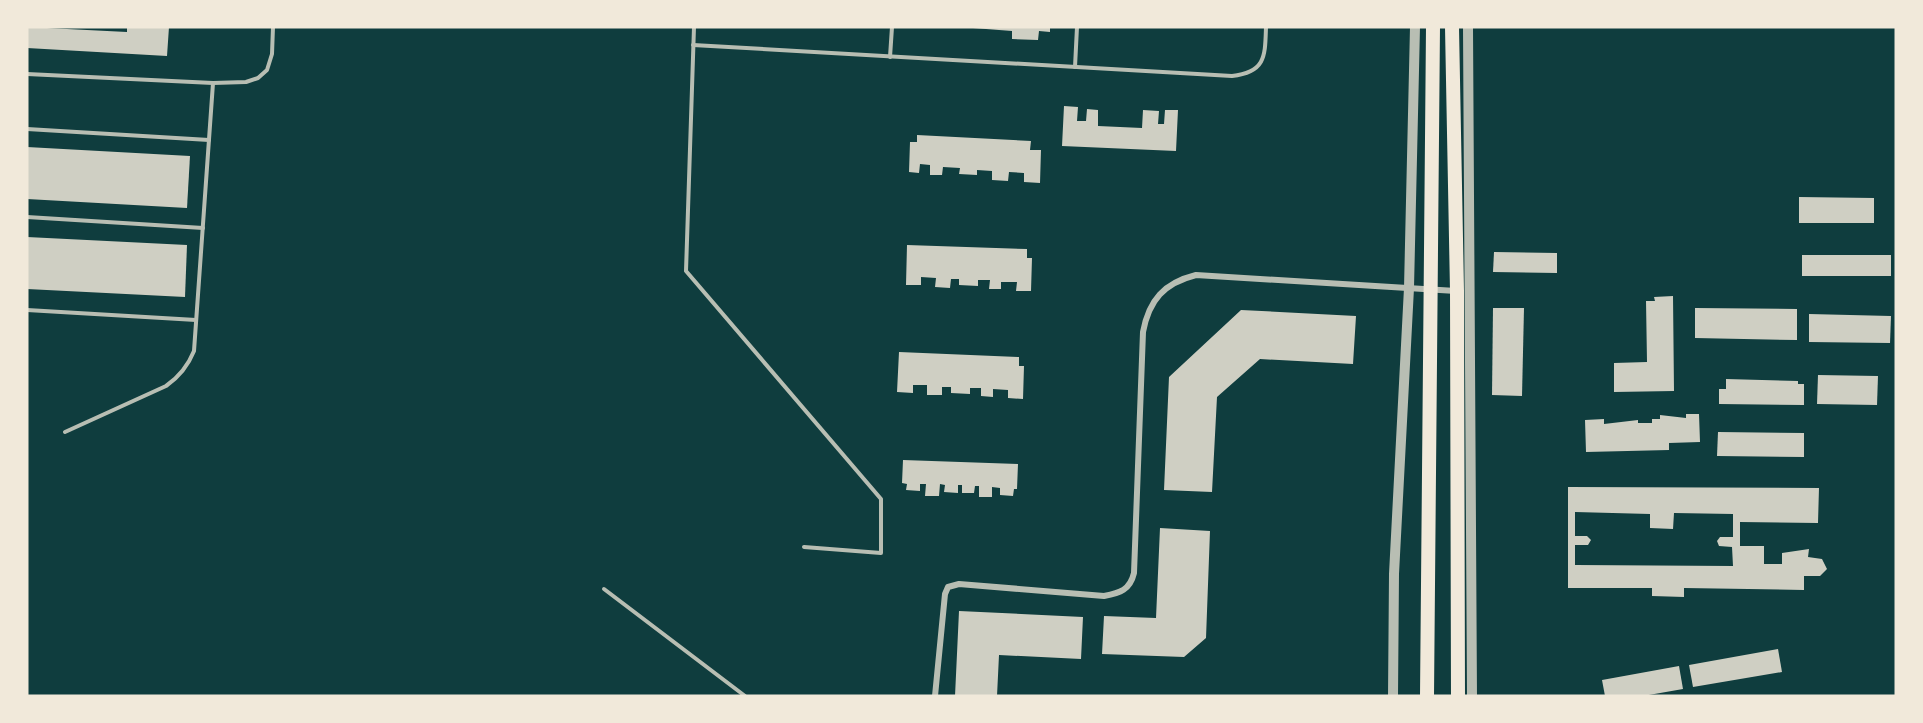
<svg xmlns="http://www.w3.org/2000/svg" width="1923" height="723" viewBox="0 0 1923 723" font-family="Bitter,serif">
	<rect width="100%" height="100%" fill="#0f3d3e"/>
	<g fill="#cfcfc3" fill-rule="evenodd">
		<path d="M27,27l100,5v-5h42l-2,29 -140,-8z"/>
		<path d="M960,27h90v5l-11,-1 -1,9 -26,-1v-8z"/>
		<path d="M1064,106l14,1 -1,14h9l1,-12 11,1v16l44,2 1,-18 16,1 -1,13h6l1,-14h13l-2,41 -114,-5z"/>
		<path d="M917,135l114,6 -1,9h11l-1,33 -16,-1v-9l-15,-1 -1,9 -16,-1v-9l-15,-1v5l-18,-1 1,-6 -17,-1 -1,8h-12v-10l-10,-1 -1,9 -10,-1 1,-30h7z"/>
		<path d="M27,147l163,9 -3,52 -160,-9z"/>
		<path d="M1799,197l75,1v25h-75z"/>
		<path d="M27,237l160,8 -2,52 -158,-8z"/>
		<path d="M907,245l120,4v9h5l-1,33h-15l1,-9h-16v7h-12l1,-9h-12v6l-19,-1v-6h-8l-1,9 -15,-1 1,-9 -15,-1v8h-15z"/>
		<path d="M1494,252l63,1v20l-64,-1z"/>
		<rect x="1802" y="255" width="89" height="21"/>
		<path d="M1673,296l1,95 -60,1v-29l33,-1 -1,-61h9l-1,-4z"/>
		<path d="M1493,308h31l-2,88 -30,-1z"/>
		<path d="M1695,308l102,1v31l-102,-2z"/>
		<path d="M1241,310l115,6 -3,48 -93,-5 -43,38 -5,95 -48,-2 5,-113z"/>
		<path d="M1809,314l82,2 -1,27 -81,-1z"/>
		<path d="M899,352l120,5v9h5l-1,33 -15,-1v-8l-15,-1v8l-12,-1v-8h-11v6l-19,-1v-6h-9v8h-15v-10h-14v8l-16,-1z"/>
		<path d="M1818,375l60,1 -1,29 -60,-1z"/>
		<path d="M1726,379l72,2v3h6v21l-85,-1v-15h7z"/>
		<path d="M1686,414h13l1,28 -31,1v7l-83,2 -1,-32 19,-1v5l34,-4v3h14v-4h8v-4l26,3z"/>
		<path d="M1718,432l86,1v24l-87,-1z"/>
		<path d="M903,460l115,4 -1,25h-3l-1,7 -13,-1v-7l-8,-1v10h-13v-11h-4l-1,7h-12v-8h-4v8l-14,-1 1,-7 -5,-1 -1,12h-14l1,-12h-6v7l-14,-1 1,-6 -5,-1z"/>
		<path d="M1568,487l251,1 -1,35 -78,-1v24h24v18h18v-11l27,-4 -1,8 14,2 5,10 -7,7h-16v14l-120,-2v9l-32,-1v-8h-84zM1575,512l75,2v14l23,1 1,-16 59,1v23h-13l-3,4 2,5 13,1 1,19 -158,-1v-20h13l3,-5 -4,-4h-12z"/>
		<path d="M1160,528l50,3 -4,107 -22,19 -82,-3 2,-38 52,2z"/>
		<path d="M959,611l124,6 -2,42 -82,-4 -2,41h-42z"/>
		<path d="M1778,649l4,23 -89,15 -4,-22z"/>
		<path d="M1679,666l4,23 -40,7h-38l-3,-16z"/>
	</g>
	<g fill="none" stroke-linecap="round" stroke-linejoin="round">
		<g stroke="#b8beb3" stroke-width="4">
			<path d="M694,27l-8,244 195,228v54l-77,-6"/>
			<path d="M693,45l539,31c34,-4 33,-20 34,-49"/>
			<path d="M890,57l2,-30"/>
			<path d="M1075,67l2,-40"/>
			<path d="M27,74l186,9 33,-1 12,-4 9,-8 5,-16 1,-27"/>
			<path d="M27,129l182,11"/>
			<path d="M27,217l176,11"/>
			<path d="M27,310l169,10"/>
			<path d="M65,432l101,-46c13,-9 22,-20 28,-35l19,-268"/>
			<path d="M604,589l141,107"/>
		</g>
		<path stroke="#b8beb3" stroke-width="6" d="M935,696l10,-102 3,-7 11,-3 145,12c16,-3 26,-6 30,-23l9,-241c6,-32 21,-49 53,-57l260,16"/>
		<g stroke="#b8beb3" stroke-width="10">
			<path d="M1468,27l4,669"/>
			<path d="M1393,696l1,-122 15,-286 6,-261"/>
		</g>
		<g stroke="#f1e9da" stroke-width="14">
			<path d="M1452,27l5,264 1,405"/>
			<path d="M1427,696l6,-669"/>
		</g>
	</g>
	<rect width="1923" height="723" fill="none" stroke="#f1e9da" stroke-width="57"/>
</svg>
